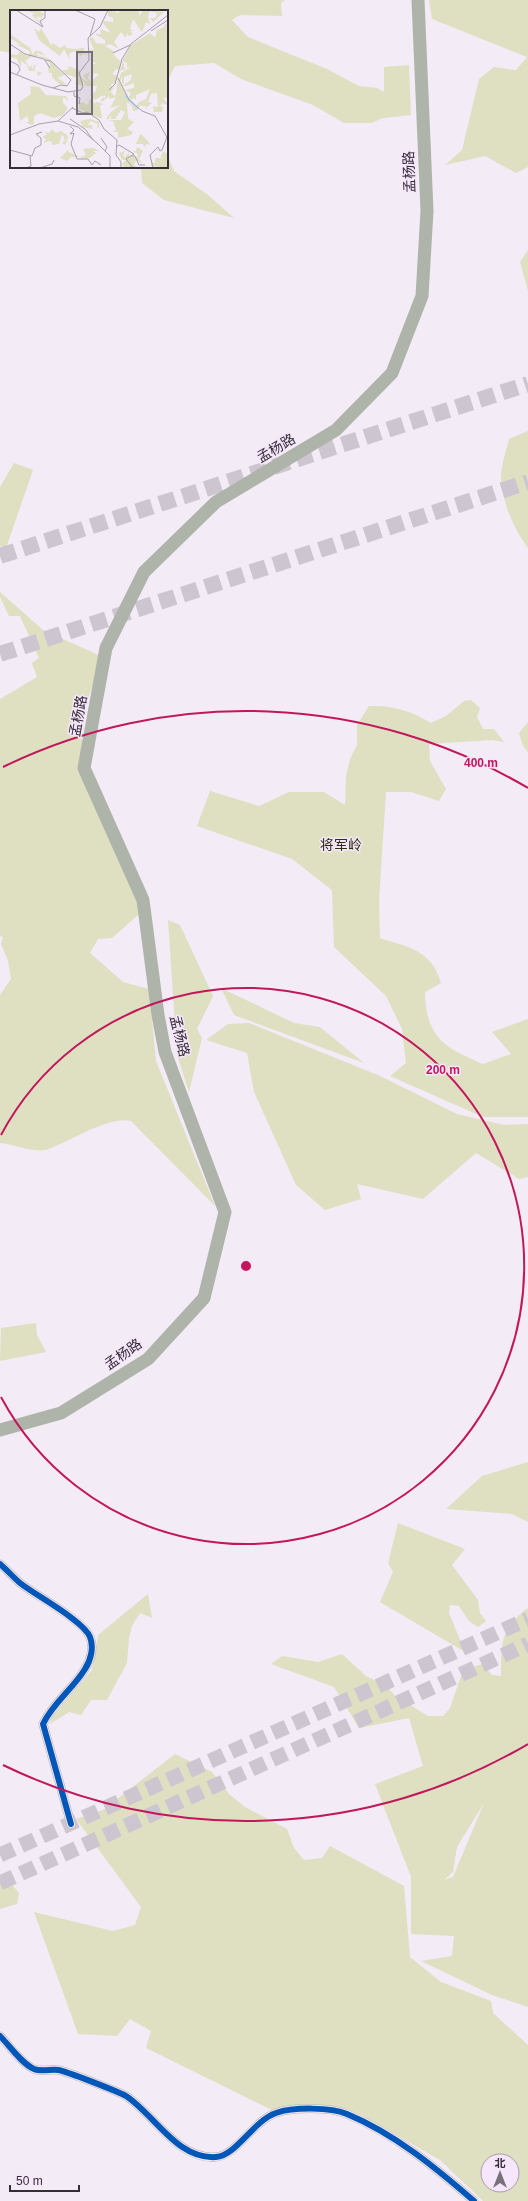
<svg xmlns="http://www.w3.org/2000/svg" width="528" height="2201" viewBox="0 0 528 2201" font-family="Helvetica,'Noto Sans SC',sans-serif">
	<rect width="100%" height="100%" fill="#f3ebf6"/>
	<g fill="#dfdfc2" fill-rule="evenodd">
		<path d="M0,0h285l-4,3 1,13 -42,-1 -8,5 16,17 79,32 32,17 18,2 7,4v-25l25,-2 2,50 -28,3 -12,5h-27l-31,-18 -72,-26 -27,-16 -39,3 -7,14 -1,58v-127h-156v42l-11,-2z"/>
		<path d="M429,0h99v167l-12,6 -31,-17 -40,9 17,-15 17,-71 15,-12 22,3 11,-13 -95,-38z"/>
		<path d="M167,154l7,17 34,24 26,23 -70,-18 -22,-17 -1,-16h26z"/>
		<path d="M528,250v41l-8,-29z"/>
		<path d="M528,431v117c-13,-17 -25,-44 -27,-66 -1,-14 5,-30 8,-43z"/>
		<path d="M14,463l19,7 -27,78 -6,-2v-59z"/>
		<path d="M0,592l43,38 60,27 -20,55 -1,43 57,148 1,10 -28,25 -14,1 -8,14 33,29 26,7 7,72 59,145 -84,-85c-23,-5 -60,20 -82,28 -15,5 -34,-5 -49,-6v-148l11,-16 -3,-18 -7,-17 2,-7 -3,-1v-237l37,-22 -5,-14 7,-5 -19,-42h-11l-9,-19z"/>
		<path d="M471,700l9,8 -3,9 6,12h11l10,13 -12,-2 -63,4 1,17 16,28 -7,12 -28,-9h-25l-7,109 1,37c28,9 52,12 61,45l-16,9c1,46 20,56 58,72l28,-10 -19,-22 36,-13v98h-45l-93,-41 16,-13 -4,-34 -16,-33 -52,-49 -2,-57 -40,-31 -95,-33 13,-35 49,15 30,-14h35l21,13 1,-29 4,-17 7,-14v-20l12,-19c23,-1 43,5 62,17l15,-7 18,-15z"/>
		<path d="M528,722v30l-5,-6 -4,-13z"/>
		<path d="M168,920l12,5 33,71 -16,33 5,9 -13,54 -12,-37z"/>
		<path d="M221,988l73,35 26,4 44,36 -130,-48z"/>
		<path d="M249,1023l131,53 77,38 47,11 24,-1v53l-9,2 -43,-26 -53,46 -66,-15 4,15 -36,11 -29,-25 -42,-93 -7,-39 -41,-13 22,-16z"/>
		<path d="M36,1323l1,12 9,17 -46,9 1,-33z"/>
		<path d="M528,1462v60l-16,-8 -66,-5 36,-33z"/>
		<path d="M398,1523l67,26 -13,16 26,35 2,13 6,8 -8,6 -9,-6 -10,-15 -9,-1 -1,8 16,39 -85,-50 13,-30 -5,-9z"/>
		<path d="M148,1594l4,24 -12,-5 -8,13 -3,12 -2,25 -20,37h-16l-10,15 -12,-3 -19,12 2,-7 40,-47 6,-35z"/>
		<path d="M528,1608v399l-36,-12 -71,-34 31,-5 2,-20 -43,-2v-57l-36,-93 48,-18 -14,-48 -50,10 -25,-41 -63,-23 11,-8 36,6 24,-8 24,22 21,10 7,9 34,21h15l7,-8 13,-38 19,-6 10,11 9,1c0,-32 -1,-48 27,-68zM484,1803l-31,74 -9,3 9,-8 4,-25z"/>
		<path d="M175,1754l37,18 17,22 16,13 42,22 7,19 10,12 18,-2 8,-12 74,40 6,71 31,25 50,19 2,12 35,32v156h-45l-43,-41 -77,-44 -24,-9 -67,3 -126,-62 5,-17 -21,-12 -13,17 -39,-2 -44,-122 79,19 22,-6 6,-18 -65,-88 27,-9zM488,2161h24v24h-24z"/>
		<path d="M3,1874l16,19 -2,11 -17,5v-31z"/>
	</g>
	<g fill="none" stroke-linecap="round" stroke-linejoin="round">
		<g stroke="#cdc5d0" stroke-width="15" stroke-dasharray="15 8" stroke-linecap="butt">
			<path d="M0,1855l528,-236"/>
			<path d="M0,1883l528,-239"/>
		</g>
		<g stroke="#cdc5d0" stroke-width="16" stroke-dasharray="16 8" stroke-linecap="butt">
			<path d="M0,556l528,-172"/>
			<path d="M0,654l528,-172"/>
		</g>
		<g stroke="#afb5aa" stroke-width="9">
			<path d="M0,1564c7,6 13,13 20,19 15,12 64,38 70,54 4,10 1,23 -5,32 -12,20 -32,34 -42,55l28,100"/>
			<path d="M0,2036c10,10 21,27 34,33 7,3 17,0 24,1 8,1 61,22 68,26 29,19 51,64 90,61 21,-2 37,-36 60,-44 17,-6 55,-6 71,1 48,20 89,54 127,87"/>
		</g>
		<path stroke="#aeb4a9" stroke-width="13" d="M0,1430l61,-17 87,-54 56,-61 21,-86 -60,-160 -7,-37 -15,-115 -59,-132 22,-120 38,-76 72,-70 120,-72 56,-57 30,-77 5,-85 -9,-211"/>
		<g stroke="#f6e6fb" stroke-width="8">
			<g id="cycleway">
				<path d="M0,1564c7,6 13,13 20,19 15,12 64,38 70,54 4,10 1,23 -5,32 -12,20 -32,34 -42,55l28,100"/>
				<path d="M0,2036c10,10 21,27 34,33 7,3 17,0 24,1 8,1 61,22 68,26 29,19 51,64 90,61 21,-2 37,-36 60,-44 17,-6 55,-6 71,1 48,20 89,54 127,87"/>
			</g>
		</g>
		<use href="#cycleway" stroke="#0057b8" stroke-width="6"/>
	</g>
	<g fill="none" stroke="#c2185b" stroke-width="2">
		<path d="M1 1135A278 278 0 1 1 1 1397"/>
		<path d="M528 1744A555 555 0 0 1 3 1765M3 767A555 555 0 0 1 528 788"/>
	</g>
	<g text-anchor="middle" dominant-baseline="central" stroke-width="3" stroke-linejoin="round" paint-order="stroke">
		<g font-size="14" fill="#342e36" stroke="#f6e6fb">
			<text transform="translate(409 172) rotate(-92)">孟杨路</text>
			<text transform="translate(276 448) rotate(-31)">孟杨路</text>
			<text transform="translate(78 716) rotate(-80)">孟杨路</text>
			<text transform="translate(180 1036) rotate(76)">孟杨路</text>
			<text transform="translate(123 1354) rotate(-35)">孟杨路</text>
		</g>
		<g font-size="14" fill="#2e3011" stroke="#f6e6fb">
			<text x="341" y="845">将军岭</text>
		</g>
	</g>
	<g transform="translate(10 10)">
		<rect width="158" height="158" fill="#f3ebf6"/>
		<path d="M12,0h15l7,4 -2,3 2,1 -8,-1 7,10 -11,-12 3,-2zM98,0l11,3v-3h20v6l4,-6 21,2 -11,10 -3,-4h5l4,-5 -3,3 1,-3 -7,-2 -2,6 2,7 -4,-2 -4,10 -9,-13 -3,10 4,2h-4l3,4h-3v2l-3,-4 -1,5 -5,-6 -7,10 5,7 -9,-5 -5,2 10,6 -2,2 7,7 -1,9 -3,-1 -4,5 6,2 -3,6 -4,3 1,3 2,-1 -3,5 3,4 2,-2 2,-15 12,24 5,4 4,-5 7,-3 4,-10 -14,6v5l-2,-2 -4,2 -1,-3 2,-4 -6,-3 9,-2v-5l-8,3h-4l9,-6 1,-6 -8,3v6l-2,1v-7l-2,5 -1,-2 2,-7 10,-6 -4,1v-5l-4,-2 2,9h-4l-2,4 4,-14 8,-15 19,-12 5,5 2,-8 7,-3 1,-4 3,3 -2,2h2l-2,2 2,-1v69l-5,-1 5,8 -6,-2 -2,3 3,1 -1,5h-8l-1,-6 5,1 -1,-14 -6,1 -3,8 4,1 -7,6 1,-3h-5l-1,-3v4h-4l2,3 -5,1 -1,-5 -5,-4 1,17 6,3 -7,7 6,3 -2,3 -13,3v-6h-5l3,-2 -3,-9 -4,-1h12l4,-8 -4,-2 -6,9h-4v-4l-2,4h-3l5,-7 10,-7 -11,3 6,-11 -6,2 -1,-3 -7,6 -1,-3 5,-2 -2,-2 -1,2v-2l-8,5 -5,-5 5,-3 2,-6h-11l-3,-5v5l-8,-2 2,-6 -11,-4 -8,4 9,7 -8,-1 -7,-7v-4h-3l-2,-11 5,8 -4,-10 -9,-4 -7,1 3,-6h5l6,5 -8,-3 -1,2 11,3 15,16 2,-2 -4,-1 8,-2 -1,-3 12,4 2,12v-4l6,4 -5,-7 7,-3 -2,6 3,4 8,-8 -7,-1 -1,-9h5l-4,-4 1,-4h-3l2,-3 -3,-4 5,1 -5,-12 4,-1 3,6 9,1v-4l-10,-6h6l-1,-5 11,4 -8,-10 1,-2 9,1v-4l-5,-2zM24,18l5,4 2,-4 10,17 2,-2 7,5 5,-3 1,3 8,1 10,-1v5l5,2 -7,-1v3l-8,-6 -5,3 1,6 -6,-11 -4,7 -21,-16zM0,24l20,14 3,7 -8,6 5,7 1,-3 2,4 1,-4h2l-2,5 8,3 -4,3 -1,-5h-8l-2,-6 -6,-4v7l-4,-9 -5,-2 -2,3v-6l7,1 3,-4 7,5 4,-4 -15,-8 5,1 -11,-7zM20,76l9,1 7,8 20,1 3,5 -6,-4v6l5,5 -5,7 -9,3 -14,-5 -6,3v8l-3,1 -5,-3h3l-2,-6 -7,5 -2,-18 13,-9zM82,87l2,7 2,-2 5,1 2,2h-3l2,14 -23,-10v-6l3,-1 6,3 1,-4 -4,-2 5,1zM80,109l9,3v6l-2,-1 1,-3 -8,-3 -2,4h4v4l-9,-2 -3,-6zM42,119l4,4 5,-2 6,4 1,3 -3,7 -3,-2 3,-3 -3,-6 -3,10 -7,1v-3l-3,-1 -6,2 3,-3 -3,-4 4,-1 -2,-3 4,1zM130,124l4,3 7,8 -5,-1 -1,4 -2,-4h-7zM127,137l6,4 -4,8 3,4 -6,-3 -2,5 3,2 -12,1 -3,-4 4,-4h-4l-3,-7 6,-2 -2,5 2,1 4,-5v4l8,2 1,-4 -5,-3h3zM73,139l10,-1 7,3h-7l3,2 -6,5h-8l-2,-1 6,-2zM58,140l1,2 11,5h-9l-4,4 -7,-3zM153,141l5,3 -2,6 2,-2v10l-17,-2 1,-4 3,1v-5h7l-4,-6 3,4z" fill="#dfdfc2"/>
		<path fill="none" stroke="#b8dcf7" stroke-width="2" d="M115,85l13,14"/>
		<path fill="none" stroke="#a79fa9" stroke-width="1" d="M6,0l27,17 -3,-6 5,-3v-8M65,0l20,9 -5,17M141,21l17,-11M0,34l15,10 19,5 6,9M103,43l17,-8M35,50l6,1 20,19 -4,6 -6,-1 -8,3M0,51l8,4 2,5 -3,4M0,62l32,13 26,7 13,-2 2,-4 -4,-13 10,-13 -1,-22 12,-11 8,-17M108,68l11,22 13,11 13,5 13,23M99,80l6,-6 7,-25 9,-15 37,-29M64,82v4l6,2 -1,6M62,98l11,5 4,-1 12,8 5,9 13,11 -1,15 5,7v6M60,109l15,10 8,11M48,111l20,6 19,16 13,13v12M60,116l4,4 -4,4 4,-1 -3,11 6,15h11l4,6 3,-4 6,4M0,125l29,-11 19,-3 15,-14M91,128l6,9 -2,4M106,137l3,-2 15,9 -8,5 7,9M0,140l22,6 3,-8 6,-3v-7l-5,-4 6,-2M121,146h4l4,9h6M16,158l5,-2 -1,-10M30,158l12,-4 2,-4M143,158l-3,-13 8,-8 2,4 2,-1 5,-13"/>
		<path fill="#777079" fill-opacity="0.15" stroke="#777079" stroke-width="2" d="M67,42h15v62h-15z"/>
		<rect width="158" height="158" fill="none" stroke="#342e36" stroke-width="2"/>
	</g>
	<circle cx="246" cy="1266" r="6" fill="#c2185b" stroke="#f6e6fb" stroke-width="2"/>
	<g font-size="12" text-anchor="middle" font-weight="bold" fill="#c2185b" stroke="#f6e6fb" stroke-width="3" stroke-linejoin="round" paint-order="stroke">
		<text x="481" y="767">400 m</text>
		<text x="443" y="1074">200 m</text>
	</g>
	<g transform="translate(500 2173)"><circle r="19" fill="#f6e6fb" stroke="#a89cac"/>
	<path d="M0-3L7 15L0 10L-7 15Z" fill="#777079"/>
	<text y="-6" font-size="11" font-weight="bold" text-anchor="middle" fill="#342e36">北</text>
	</g>
	<path d="M10 2185v6h69v-6" fill="none" stroke="#342e36" stroke-width="2"/>
	<text x="16" y="2185" font-size="12" fill="#342e36" stroke="#f6e6fb" stroke-width="3" paint-order="stroke">50 m</text>
</svg>
